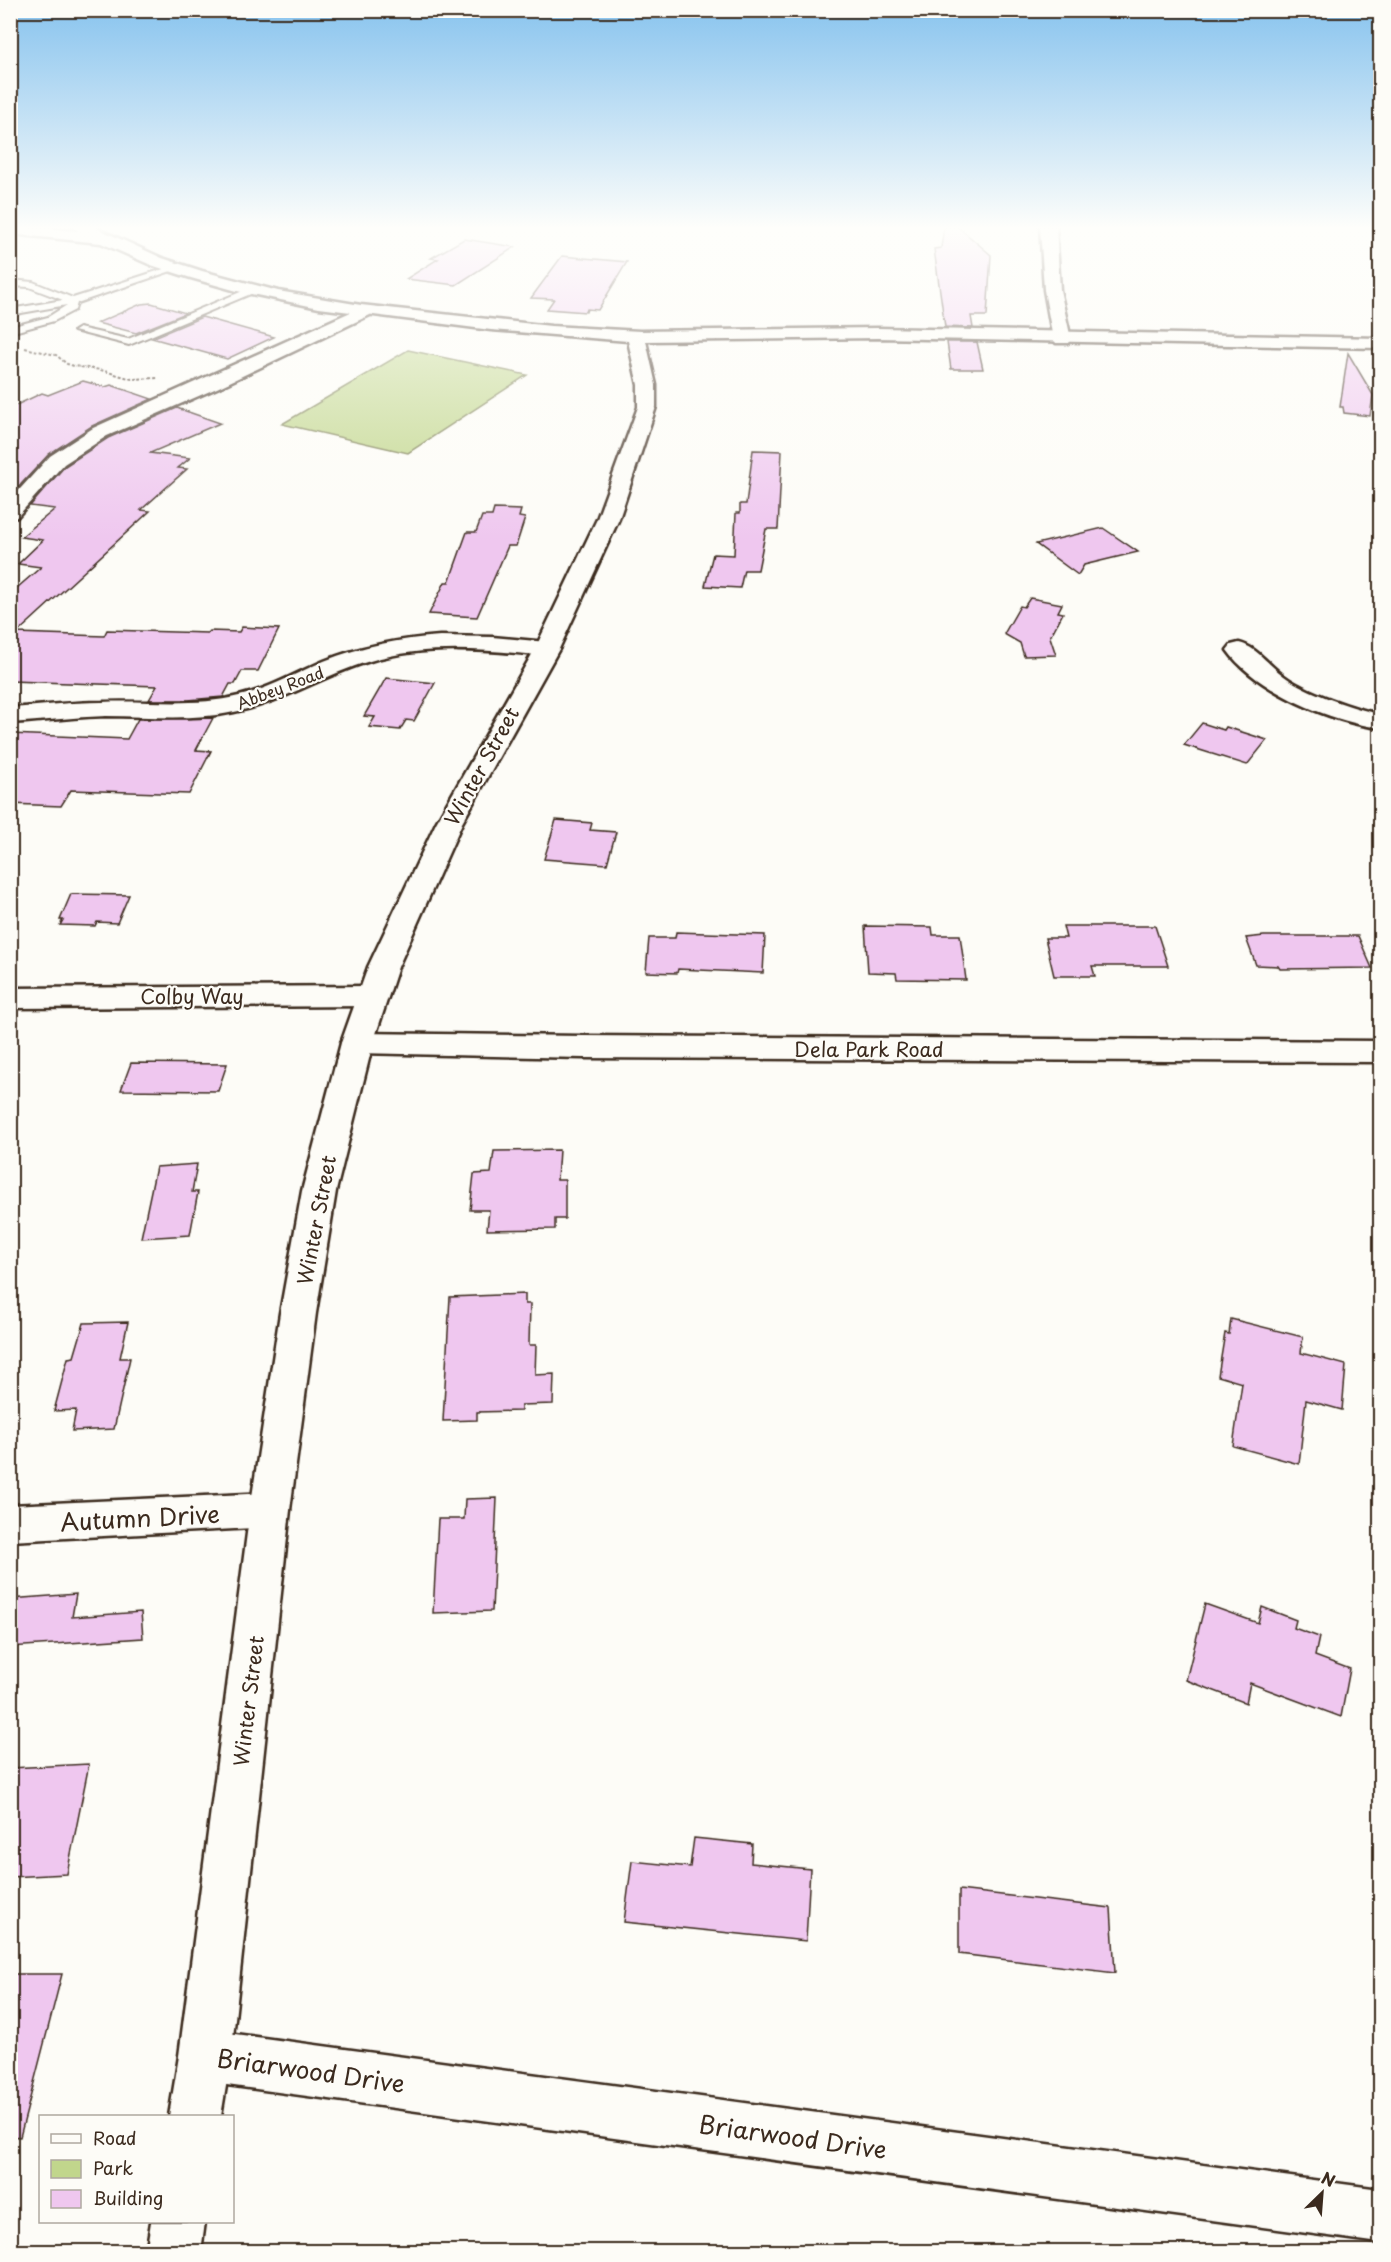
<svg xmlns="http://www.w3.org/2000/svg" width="1391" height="2262" viewBox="0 0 1391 2262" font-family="'Playpen Sans',sans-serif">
	<rect width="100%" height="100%" fill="#fdfcf7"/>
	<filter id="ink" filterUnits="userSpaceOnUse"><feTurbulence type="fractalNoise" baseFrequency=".0167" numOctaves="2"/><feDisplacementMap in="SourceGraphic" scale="12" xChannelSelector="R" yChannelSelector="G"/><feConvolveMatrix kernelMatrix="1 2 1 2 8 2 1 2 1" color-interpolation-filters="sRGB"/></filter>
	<g filter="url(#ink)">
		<path fill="#c1d68c" stroke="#7e8055" stroke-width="1.5" d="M408,350l119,25 -119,78 -126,-29z"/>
		<g fill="#efc7ef" stroke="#3b2a1e" stroke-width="1.5">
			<path d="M944,226h13l34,29 -4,61h-16l2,12 -28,-1 -11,-78 7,-1z"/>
			<path d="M464,239l51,8 -59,38 -50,-6 32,-20 -7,-1z"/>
			<path d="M562,256l65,6 -29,48 -11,-1 -1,3 -39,-3 7,-10 -23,-1z"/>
			<path d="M151,303l35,10 -50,20 -39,-10 44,-19z"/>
			<path d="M202,317l72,20 -47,22 -75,-21z"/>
			<path d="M947,342h30l6,27h-32z"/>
			<path d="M1348,353l25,42 -3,21 -26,-3 -1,-6h-3z"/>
			<path d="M83,381l22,6 6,-2 41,14 -60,27 -43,28 -39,42v-88l32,-15 6,2z"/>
			<path d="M177,408l43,15 -70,30 40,5 -12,10 9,1 -46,41 9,1 -133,122 87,3 3,-6 101,3 2,-2 29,1 3,-5 37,2 -21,42h-16l-7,13h-5l-7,13 -35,3h-39l8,-14 -147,-5v-87l31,-27 -23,-3 25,-24 -22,-3 34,-28 -25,-3 35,-40 43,-28z"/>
			<path d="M753,450l29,1 -4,78h-12l-8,41h-14l-4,18 -35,-2 8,-32 21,1 2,-42h4v-9h6z"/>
			<path d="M494,509l27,1 -2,7 6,1 -9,28h-8l-31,71 -48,-3 16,-32h4l18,-50h9l6,-16h10z"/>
			<path d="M1103,528l35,24 -54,13 -6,10 -42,-31z"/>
			<path d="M1030,598l32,6 -4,8 5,1 -13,24 6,18 -32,1 -4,-13 -16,-9 16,-28 4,1z"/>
			<path d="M386,678l49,5 -21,38 -8,-1 -6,10 -31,-3 6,-10 -11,-1z"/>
			<path d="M213,718l-17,32 15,1 -22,43 -118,-4 -10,16 -51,-2v-70l117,5 11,-20z"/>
			<path d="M1202,723l22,7 2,-3 41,13 -20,25 -63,-20z"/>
			<path d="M556,820l36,3 -2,7 26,2 -9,32 -63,-5z"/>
			<path d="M71,894l58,1 -12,28 -20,-1 -2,4 -35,-1 3,-5h-3z"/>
			<path d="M865,926l67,1 1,8h27l6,45 -69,-1 -1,-6 -28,-1z"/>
			<path d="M1063,926h92l13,40h-76l3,10h-41l-9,-38h21z"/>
			<path d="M676,932l89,3 -2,38 -85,-4 -1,4 -31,-1 3,-34h26z"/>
			<path d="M1264,936h94l14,32 -92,1 -2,-3 -22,-1 -10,-27z"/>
			<path d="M131,1063l96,1 -9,27 -97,-1z"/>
			<path d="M559,1150l-2,30h8v39h-10v10l-68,1 2,-20h-19l4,-36 17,-1 3,-22z"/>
			<path d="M197,1164l-5,28h6l-8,43 -49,3 15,-71z"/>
			<path d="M525,1294v10h5l-1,41h7l-1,30 19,-1 -1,30 -32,1v6l-44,1v8l-34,1 7,-124z"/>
			<path d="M1231,1319l72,18 -2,16 45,12 -4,45 -36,-10 -7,64 -66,-18 9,-63 -24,-7 7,-43 4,1z"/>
			<path d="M128,1322l-8,36h10l-16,71 -42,2 4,-21 -22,1 14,-53 6,-1 10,-34z"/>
			<path d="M497,1498l-5,113 -59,2 5,-94h26l1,-20z"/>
			<path d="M76,1594l-4,23 69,-5 2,26 -133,9v-48z"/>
			<path d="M1205,1604l53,19 4,-16 34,13 -2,8 25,9 -4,19 35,13 -9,48 -91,-34 -4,20 -60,-23z"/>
			<path d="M89,1764l-22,110 -57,3v-109z"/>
			<path d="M694,1838l58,6 -1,19 59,6 -4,72 -182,-19 8,-61 58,6z"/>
			<path d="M959,1890l152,18 4,65 -156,-19z"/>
			<path d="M10,1974h52l-42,163 -10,-1z"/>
		</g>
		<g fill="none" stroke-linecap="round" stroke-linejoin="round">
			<g stroke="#3b2a1e" stroke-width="4">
				<g id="lane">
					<path d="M173,266l7,2 -103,35 -2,7 -21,11 -44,12v-6l38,-10 19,-12 -57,10v-6l53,-9 -34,-13 -19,-1v-6l23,2 40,16z"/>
					<path d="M250,288l5,3 -2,2 -124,52 -55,-14 5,-3 49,11z"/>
				</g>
			</g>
			<g stroke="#3b2a1e" stroke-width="5">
				<g id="street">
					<path d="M1040,226h16l4,64 11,49 -3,4h-12l-3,-4 -9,-49z"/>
					<path d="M364,306l6,1 3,4 -3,4 -153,73 -110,48 -43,28 -47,53 -7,2v-19l40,-44 43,-28z"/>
					<path d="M440,636l52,1 55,5 8,2 4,5 -4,5 -8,2c-58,-6 -120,-12 -177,5 -47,14 -88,42 -136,51 -42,9 -85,4 -128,4 -32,1 -64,5 -96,7v-15c31,-2 61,-6 92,-6 46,-2 92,5 137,-6 30,-7 57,-23 85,-35 37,-15 76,-22 116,-25z"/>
					<path d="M1239,643c18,4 30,23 45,33 21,16 71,33 96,38v14c-48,-6 -124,-37 -153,-78l4,-5z"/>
					<path d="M373,986l11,3 4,7 -4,7 -11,3 -363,2v-20z"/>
					<path d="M357,1033l226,3 797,5v21l-797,-4 -226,-5 -11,-3 -5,-7 5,-7z"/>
					<path d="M270,1493l14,5 6,12 -6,12 -14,5 -260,14v-36z"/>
					<path d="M205,2030l1175,159v54l-1175,-161 -18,-8 -8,-18 8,-18z"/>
				</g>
			</g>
			<g stroke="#3b2a1e" stroke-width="5">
				<g id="secondary">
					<path d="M10,226l68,5 -6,-5h20l70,32 40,13 76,20 83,14 190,21 89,5 238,-3 502,10v10l-502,-10 -232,3 10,44v22l-37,112 -60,130 -97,174 -64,144 -25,76 -37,148 -20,122 -26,197 -59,546 -10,60h-52l10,-60 71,-546 30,-197 22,-122 39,-148 27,-76 68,-144 99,-174 62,-130 41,-112v-22l-10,-44 -137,-11 -172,-22 -82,-17 -46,-13 -40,-13 -50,-22 -91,-9z"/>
					<path d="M151,2222h54l-4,30h-55z"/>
				</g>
			</g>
			<path stroke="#3b2a1e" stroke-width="2" stroke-dasharray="3 2" stroke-linecap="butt" d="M25,348l31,7 11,9 7,2 27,4 31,9 26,-1"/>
			<use href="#lane" fill="#fdfcf7" fill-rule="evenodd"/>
			<use href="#street" fill="#fdfcf7" fill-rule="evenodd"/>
			<use href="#secondary" fill="#fdfcf7" fill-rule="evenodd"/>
		</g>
	</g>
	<linearGradient id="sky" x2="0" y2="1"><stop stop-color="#87c3ee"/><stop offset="0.42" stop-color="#fefefb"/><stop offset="1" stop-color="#fefefb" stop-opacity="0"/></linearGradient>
	<rect width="1391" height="543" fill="url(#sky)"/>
	<g text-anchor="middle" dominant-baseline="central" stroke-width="4.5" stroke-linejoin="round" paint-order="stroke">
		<g font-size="16" fill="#3b2a1e" stroke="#fdfcf7">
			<text transform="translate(280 687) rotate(-21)">Abbey Road</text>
		</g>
		<g font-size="20" fill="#3b2a1e" stroke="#fdfcf7">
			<text transform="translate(481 766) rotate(-61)">Winter Street</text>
			<text x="192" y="996">Colby Way</text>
			<text x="869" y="1049">Dela Park Road</text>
			<text transform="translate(316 1220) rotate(-79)">Winter Street</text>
			<text transform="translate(248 1701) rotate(-83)">Winter Street</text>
		</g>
		<g font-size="24" fill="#3b2a1e" stroke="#fdfcf7">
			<text transform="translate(140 1517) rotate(-3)">Autumn Drive</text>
			<text transform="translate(311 2070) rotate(8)">Briarwood Drive</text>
			<text transform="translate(793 2136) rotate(8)">Briarwood Drive</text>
		</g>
	</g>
	<rect width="1391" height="2262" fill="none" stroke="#fdfcf7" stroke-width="36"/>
	<rect x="18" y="18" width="1355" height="2226" fill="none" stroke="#3b2a1e" stroke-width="2" filter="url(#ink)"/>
	<rect x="39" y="2115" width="195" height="108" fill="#fdfcf7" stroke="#afa8a0" stroke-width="1.5"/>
	<rect x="51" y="2134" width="30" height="9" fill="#fdfcf7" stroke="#afa8a0" stroke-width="1.5"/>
	<text x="93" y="2145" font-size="18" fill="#3b2a1e">Road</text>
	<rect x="51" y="2160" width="30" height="18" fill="#c1d68c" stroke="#afa8a0" stroke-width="1.5"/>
	<text x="93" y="2175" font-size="18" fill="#3b2a1e">Park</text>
	<rect x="51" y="2190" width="30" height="18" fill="#efc7ef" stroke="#afa8a0" stroke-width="1.5"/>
	<text x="93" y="2205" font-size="18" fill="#3b2a1e">Building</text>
	<g transform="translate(1322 2193) rotate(25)" stroke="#fdfcf7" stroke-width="4.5" paint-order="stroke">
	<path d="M0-4.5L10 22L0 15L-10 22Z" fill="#3b2a1e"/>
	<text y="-9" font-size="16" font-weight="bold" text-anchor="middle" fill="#3b2a1e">N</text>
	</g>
</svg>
